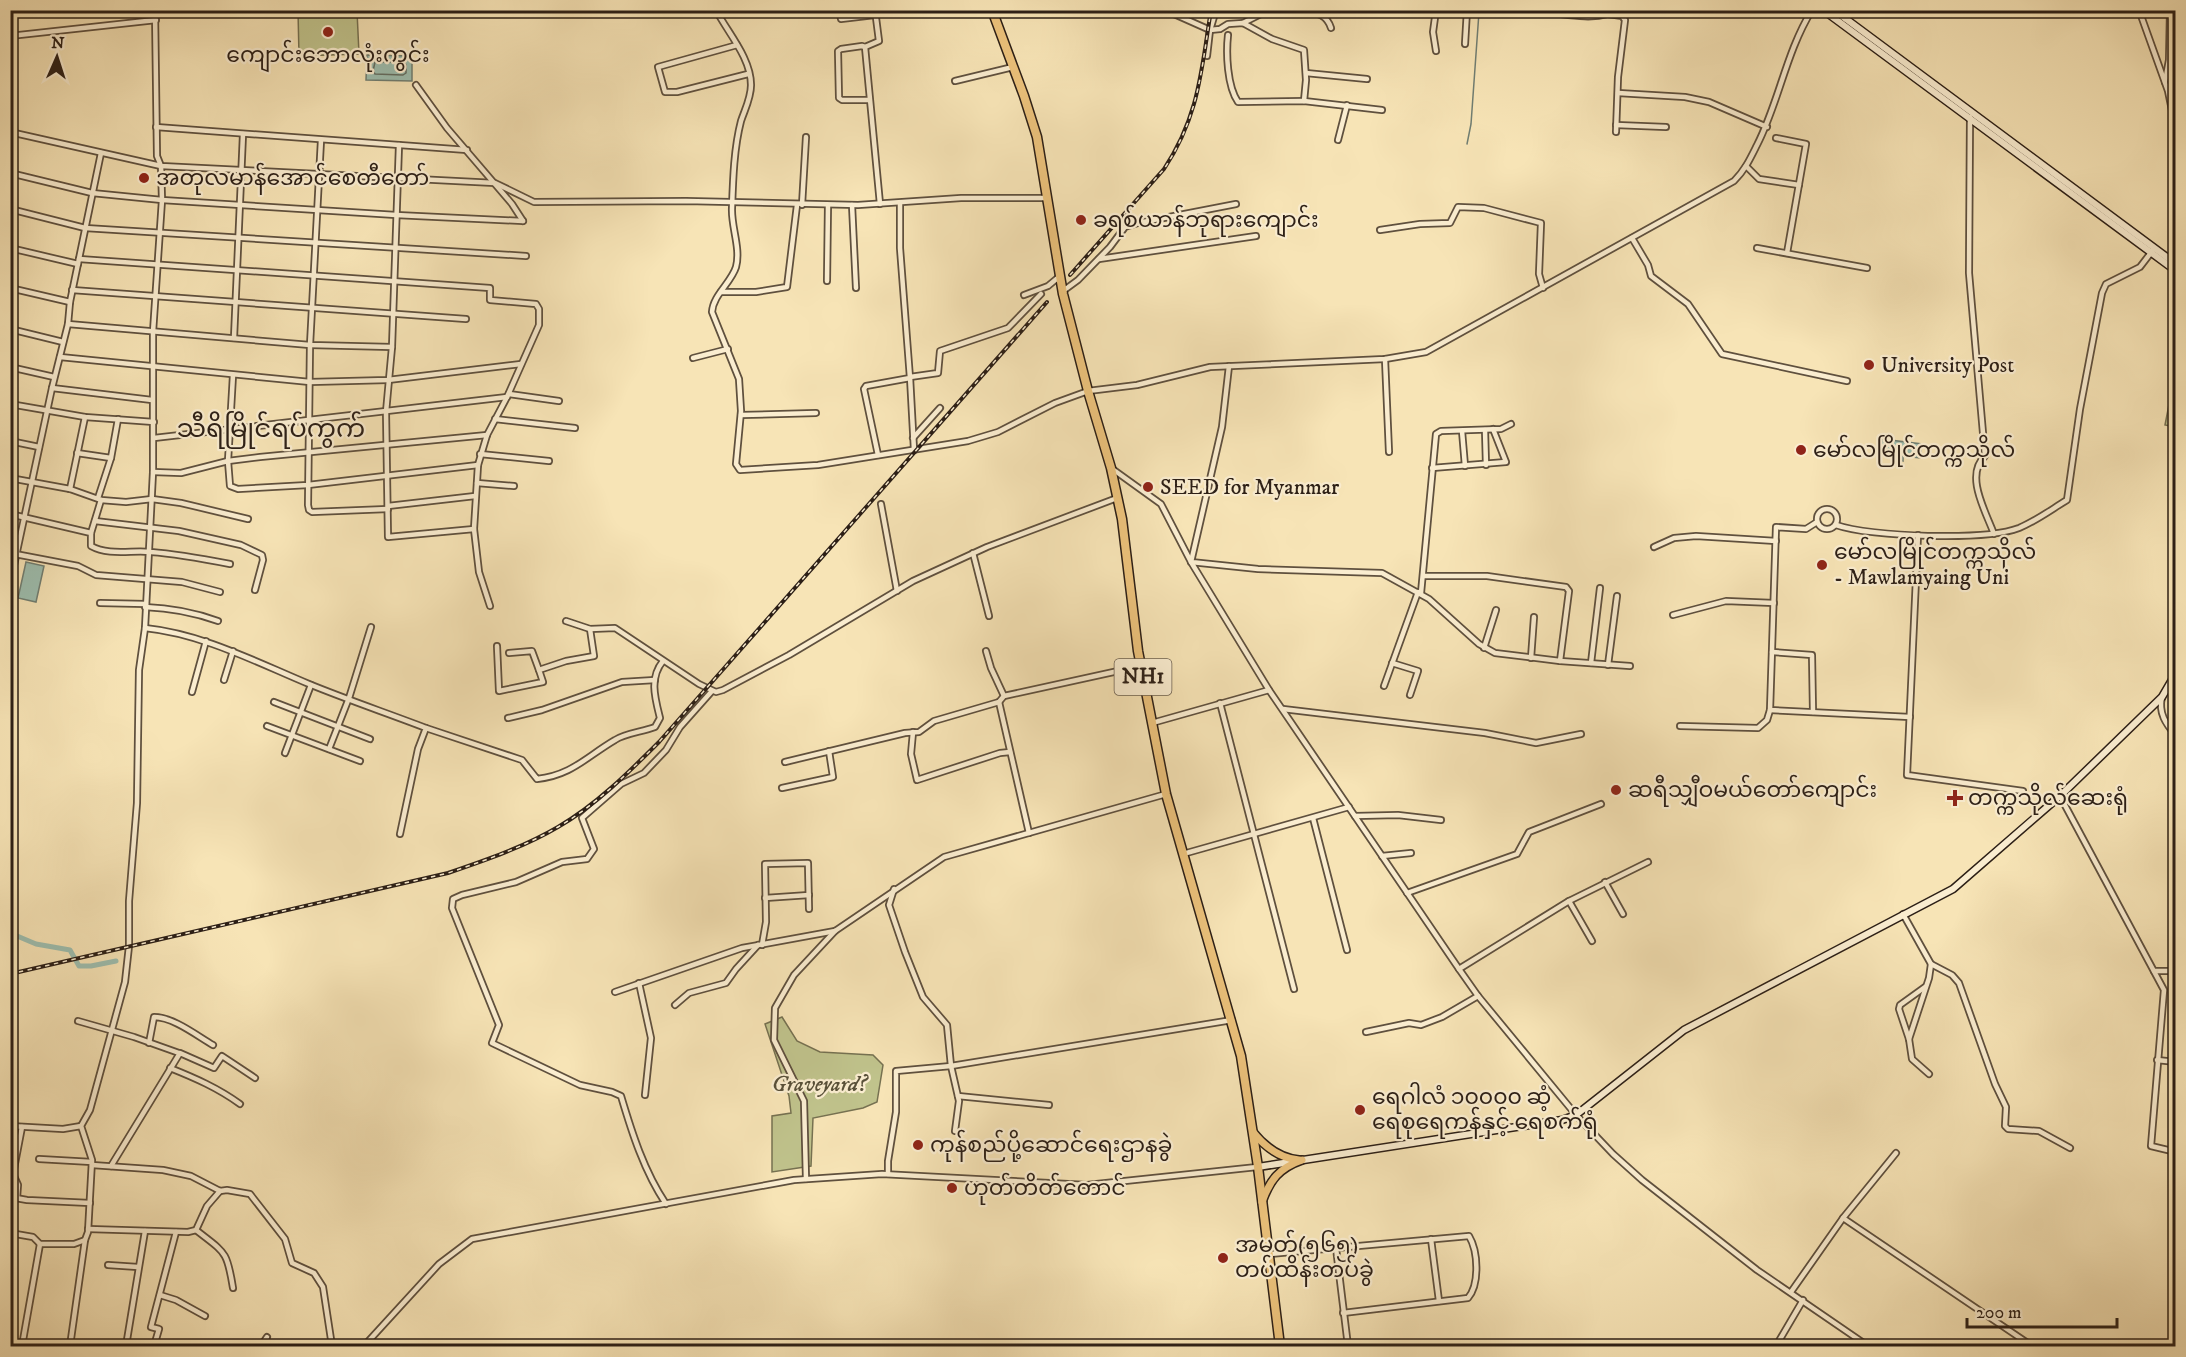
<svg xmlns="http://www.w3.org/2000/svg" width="2186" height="1357" viewBox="0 0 2186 1357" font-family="'IM FELL DW Pica','Noto Sans Myanmar',serif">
	<rect width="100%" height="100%" fill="#f7e4b6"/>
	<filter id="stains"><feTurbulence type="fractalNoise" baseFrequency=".00333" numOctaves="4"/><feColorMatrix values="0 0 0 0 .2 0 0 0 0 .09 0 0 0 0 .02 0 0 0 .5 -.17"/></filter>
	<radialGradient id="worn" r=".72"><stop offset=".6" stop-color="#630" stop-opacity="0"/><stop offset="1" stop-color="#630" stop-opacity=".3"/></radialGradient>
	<g fill="#c0c38c" stroke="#767151" stroke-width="1.5">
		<path d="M298,11h59l2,43 -60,2z"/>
		<path d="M2175,374l1,53h-1l-10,-2z"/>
		<path d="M782,1017l15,24 23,11 53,3 10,10 -6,37 -14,6 -50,10 -2,48 -39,6v-56l19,-3 -2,-17 -24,-72z"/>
	</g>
	<g fill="#9dbeaf" stroke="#707e72" stroke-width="1.5">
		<path d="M367,55l45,1v25l-46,-1z"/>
		<path d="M1882,439l40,5 -2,14 -17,-2v5l-4,-1v-5l-19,-3z"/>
		<path d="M26,562l18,4 -8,36 -18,-4z"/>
	</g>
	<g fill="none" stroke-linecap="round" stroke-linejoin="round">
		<path stroke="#646e62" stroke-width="1.5" d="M375,62h29l2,3v8l-3,2 -28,-1 -2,-3z"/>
		<path stroke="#707e72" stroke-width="1.5" d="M1467,144l4,-20 8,-112"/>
		<path stroke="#9dbeaf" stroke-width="5" d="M10,933l26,11 34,6 9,16h12l25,-5"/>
		<g stroke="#5f503e" stroke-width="8">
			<g id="street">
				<path d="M716,10c12,23 35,48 35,75 0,13 -6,24 -10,36 -7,27 -8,58 -9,87 -1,19 9,40 4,59 -5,16 -23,28 -24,45l27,67 2,32 -5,53 4,6 78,-5 150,-24 30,-9 57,-29 33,-12 49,-6 73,-18 175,-8 41,-7 308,-171c11,-11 16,-22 23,-36 22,-43 29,-93 55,-135"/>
				<path d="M839,10l2,9 34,-4"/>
				<path d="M1165,10l45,20 10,-1 8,-5 15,-1 29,16 32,11 2,30 -2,21"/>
				<path d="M1305,10c12,3 22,5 26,18"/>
				<path d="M1436,10l-3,22 3,19"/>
				<path d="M1498,10c15,5 28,2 43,2 21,1 45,8 67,2l1,-4"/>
				<path d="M2139,10l29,81 8,39"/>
				<path d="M1320,14l10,-4"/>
				<path d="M1608,14l14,2 3,4 -7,57 -2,55"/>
				<path d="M1845,19l7,-9"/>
				<path d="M1243,23l26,-13"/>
				<path d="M1228,35c-2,18 -1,51 10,67l66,-1 78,9"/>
				<path d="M10,36l146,-16"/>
				<path d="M1465,44l2,-34"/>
				<path d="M737,45l-79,22 7,25h12l71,-18"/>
				<path d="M865,47l15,157"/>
				<path d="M1207,56l3,-26 6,-20"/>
				<path d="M1306,73l61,6"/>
				<path d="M955,81l58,-14"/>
				<path d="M2165,82l4,-22 1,-50"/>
				<path d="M416,85l31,43 65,76 11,17"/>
				<path d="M1618,93l67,4 24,5 58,25"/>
				<path d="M869,100h-27l-3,-2 -1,-47 3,-2 21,-3 3,1 14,-6 -4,-31"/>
				<path d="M1970,117l-1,156 16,183c-21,19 1,56 9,78"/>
				<path d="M1616,125l50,2"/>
				<path d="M156,127l311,23"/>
				<path d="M10,132l151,34 334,17 39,19 152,-1 172,4 103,-7h86"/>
				<path d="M1776,138l30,6 -19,109"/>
				<path d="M321,140l-11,205 -2,160 1,5 3,2 76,-3"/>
				<path d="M1338,140l9,-35"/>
				<path d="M399,145l-7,202 -6,65 2,125 86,-8"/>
				<path d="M1746,166l13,13 40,6"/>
				<path d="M10,173l82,20 70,7 234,15 127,6"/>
				<path d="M802,205l4,-68"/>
				<path d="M852,205l4,83"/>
				<path d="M10,209l75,19 441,28"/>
				<path d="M1380,230l40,-6 30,-1 8,-16 26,1 57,15 -2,51 4,14"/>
				<path d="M1632,238l16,27 3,11 37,28 34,50 125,27"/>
				<path d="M10,248l68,16"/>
				<path d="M1757,248l110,20"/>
				<path d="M79,259l411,29v12l46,4 3,5v16l-32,72 -20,38 -9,30 -4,64 5,43 11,34"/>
				<path d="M1099,259l157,-23"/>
				<path d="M827,281l1,-76"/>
				<path d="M10,288l60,14"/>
				<path d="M72,290l394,29"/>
				<path d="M1063,291l15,-11 32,-33 15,-20 13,-4 98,-19"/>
				<path d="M721,292h35l31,-5 10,-82"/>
				<path d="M1024,295l24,-9 12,-10"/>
				<path d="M68,324l242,21 82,2"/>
				<path d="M10,329l53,13"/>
				<path d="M234,338l9,-204"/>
				<path d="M60,357l250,25 78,-2 133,-16"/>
				<path d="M693,358l35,-9"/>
				<path d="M1385,359l4,93"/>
				<path d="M1229,366l-7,61 -31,135 67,7 124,4 47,26 50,45 16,9 65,8 70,5"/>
				<path d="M10,367l44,10"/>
				<path d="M233,375l-5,86 2,25 8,3 70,-4 170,-20"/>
				<path d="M52,388l100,12"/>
				<path d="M509,394l50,7"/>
				<path d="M10,404l75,13 69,5"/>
				<path d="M741,415l75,-2"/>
				<path d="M495,419l80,9"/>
				<path d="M1485,430l1,35"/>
				<path d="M1462,431l3,35"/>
				<path d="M154,438l353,-41"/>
				<path d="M913,438l27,-30"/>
				<path d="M10,441l29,6"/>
				<path d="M914,450l-4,-73 28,-4 2,-22 68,-23 33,-34"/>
				<path d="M77,453l34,5"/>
				<path d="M480,454l69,7"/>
				<path d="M878,455l-14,-66 2,-3 44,-8 -10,-130v-45"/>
				<path d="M1111,468l50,36 30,58 78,128 190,279 19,27 98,119 37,39 29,26 115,90 111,76"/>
				<path d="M1432,468l74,-6 -13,-33"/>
				<path d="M153,472l28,1 47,-12 32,-4 227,-22"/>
				<path d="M10,478l60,11 31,11 25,2 26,-3 29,4 67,16"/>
				<path d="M477,483l37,3"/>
				<path d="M70,489l15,-72"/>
				<path d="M98,498l13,-40 7,-39"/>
				<path d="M881,504l16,87"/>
				<path d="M388,506l87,-10"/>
				<circle cx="1827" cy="519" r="10"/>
				<path d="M10,514l81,19v13c18,10 40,4 60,6 27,2 53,7 79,12"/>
				<path d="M95,521l84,10 62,14 21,10 1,5 -8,30"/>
				<path d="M1817,522l-11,7 -30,-2 -6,183 140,7"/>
				<path d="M1836,525c35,12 149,16 183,3 17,-7 33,-19 48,-28l13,-91 22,-116 4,-9 34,-17 13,-17"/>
				<path d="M91,533l10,-33"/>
				<path d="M1918,535l-11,240 116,16"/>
				<path d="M1654,547l20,-9 22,-2 80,5"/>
				<path d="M10,553l68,13 18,9 86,7 38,10"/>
				<path d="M973,553l16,63"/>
				<path d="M1424,576h63l79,11 3,4 -9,70"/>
				<path d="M10,584l42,-196 16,-64 2,-22 31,-149"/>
				<path d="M1421,593l15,-159 5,-3 60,-2 10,-5"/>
				<path d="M100,603l46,1"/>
				<path d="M145,607c27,1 48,5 73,14"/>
				<path d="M1673,615l53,-14 48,2"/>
				<path d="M566,621l24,8 25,-1 84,56 17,8 7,-2 66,-35 124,-74 74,-34 130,-49"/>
				<path d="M145,628c58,6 111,34 164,56 39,16 78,29 117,44l-8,21 -18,85"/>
				<path d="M497,646l2,45 44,-9 -4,-12 27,-9 28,-5 -4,-27"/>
				<path d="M1484,648l12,-38"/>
				<path d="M986,651l5,17 13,28"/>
				<path d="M1772,652l40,3 1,57"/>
				<path d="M509,653l23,-2 7,19"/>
				<path d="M1531,658l3,-41"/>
				<path d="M1392,663l26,8 -8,24"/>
				<path d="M1591,663l9,-75"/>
				<path d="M1608,665l9,-69"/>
				<path d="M224,680l9,-29"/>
				<path d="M1384,686l34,-94"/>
				<path d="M192,692l14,-51"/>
				<path d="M2162,697c-4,16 4,27 14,39"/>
				<path d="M274,702l96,37"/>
				<path d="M999,702l30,131"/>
				<path d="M1220,703l74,286"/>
				<path d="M1283,709l202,24 51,10 45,-9"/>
				<path d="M508,718l34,-8 80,-28 33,-2"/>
				<path d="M1152,723l117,-33"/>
				<path d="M267,726l93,35"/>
				<path d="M1680,726l78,2 9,-8 3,-10"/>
				<path d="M426,728l96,32 15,19c35,-4 49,-22 78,-39 11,-7 27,-8 40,-13l5,-9c-5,-20 -11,-40 3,-57"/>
				<path d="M913,732l-2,22 6,26 83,-27 10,-1"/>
				<path d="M329,749l20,-51 22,-71"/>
				<path d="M285,753l26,-68"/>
				<path d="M785,762l120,-29 14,-1 15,-11 65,-19 5,-6 137,-30"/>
				<path d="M782,788l51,-11 -4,-26"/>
				<path d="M2060,796l104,194 -13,156 25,6"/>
				<path d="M1355,816l43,-1 43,5"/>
				<path d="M1313,818l34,132"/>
				<path d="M1183,854l166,-47"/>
				<path d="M1382,856l29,-3"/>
				<path d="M1605,882l18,32"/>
				<path d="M894,889l-5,16 16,47 18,45 24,28 4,41 8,35 -4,30"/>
				<path d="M1407,893l110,-39 12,-22 72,-28"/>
				<path d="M765,898l44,-3"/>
				<path d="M1569,901l23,40"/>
				<path d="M1903,914l28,50 21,11 7,8 36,101 11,23 -1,19 3,3 31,2 31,17"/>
				<path d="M762,945l4,-23 -1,-58 43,-1 1,46"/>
				<path d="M1459,969l110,-68 79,-39"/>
				<path d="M2154,971h22"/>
				<path d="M639,983l12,55 -6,57"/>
				<path d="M1925,987l-25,18 -1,4 10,30 3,20 17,15"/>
				<path d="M615,992l127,-44 93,-17 109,-74 222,-63"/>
				<path d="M675,1005l14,-12 37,-10 10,-14 22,-24"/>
				<path d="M10,1012l3,-14"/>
				<path d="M78,1021l56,16 45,16"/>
				<path d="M1366,1032l43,-9 12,2 21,-8 36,-21"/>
				<path d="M1909,1039l20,-61 2,-14"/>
				<path d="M149,1043l5,-26c19,0 42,18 59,28"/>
				<path d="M2157,1060l19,2"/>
				<path d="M170,1068c25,10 48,20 70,36"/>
				<path d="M958,1096l91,9"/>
				<path d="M10,1126l53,3 18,-3"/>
				<path d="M39,1159l53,3"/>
				<path d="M92,1165l71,5 28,6 29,15 7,-1 23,4 35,45 7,24 22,10 9,14 9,59"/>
				<path d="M111,1166l69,-113 34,15 8,-12 33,22"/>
				<path d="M888,1174v-13l8,-49v-41l55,-5 281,-46"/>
				<path d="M806,1179l-2,-78 -30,-61 1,-32 19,-33 41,-44"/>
				<path d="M10,1197l17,3 63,3"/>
				<path d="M17,1198l1,-13 -5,-11 9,-47"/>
				<path d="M666,1204c-22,-33 -34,-71 -45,-108l-9,-4 -32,-7 -88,-42 7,-18 -47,-117 1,-9 9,-4 54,-13 46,-20 25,-3 7,-10 -12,-31 39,-34 23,-11 22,-23 14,-23 32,-36"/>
				<path d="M1843,1218l189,128"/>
				<path d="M88,1229l100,3 8,-2 11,-24 13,-15"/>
				<path d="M196,1230c29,23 31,20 37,58"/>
				<path d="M10,1233l23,4 7,7"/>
				<path d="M1431,1239l8,62"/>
				<path d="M1336,1248l12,98"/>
				<path d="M1269,1254l200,-18c9,15 11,48 -1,62l-125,15"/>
				<path d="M108,1265l30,2"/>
				<path d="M1791,1292l52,-74 53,-65"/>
				<path d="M160,1295l16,5 29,16"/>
				<path d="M22,1346l18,-102h34l11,-4 3,-8 4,-72 -11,-34 9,-16 35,-128 4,-36v-45l8,-98 2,-133 6,-42 8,-156v-140l9,-132 -1,-34 -4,-10 -2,-146"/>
				<path d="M70,1346l15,-106"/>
				<path d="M126,1346l19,-115"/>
				<path d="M154,1346l5,-17 -8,-2 25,-95"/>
				<path d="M261,1346l6,-9"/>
				<path d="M364,1346l75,-82 33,-25 322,-59 88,-6 205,11 170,-18"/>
				<path d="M1776,1346l27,-46"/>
			</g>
		</g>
		<g stroke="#2c1f16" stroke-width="9">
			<g id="secondary">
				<path d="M1823,10l353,261"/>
				<path d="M1834,10l342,254"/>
				<path d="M1258,1167l304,-47 14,-5 108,-85 269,-141 107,-93 102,-99 14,-24"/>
			</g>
		</g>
		<g stroke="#2c1f16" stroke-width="10">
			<g id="primary">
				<path d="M1253,1132c12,15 26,26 46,28"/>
				<path d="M1262,1202c8,-22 17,-34 40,-42"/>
			</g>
		</g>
		<g stroke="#2c1f16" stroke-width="11">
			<path id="highway" d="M992,10l32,86 13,41 26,157 25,97 23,77 11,51 16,132 28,143 75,262 17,111 22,179"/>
		</g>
		<use href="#street" stroke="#faedd0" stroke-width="4.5"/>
		<use href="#secondary" stroke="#faedd0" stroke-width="6"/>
		<use href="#primary" stroke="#ecc27b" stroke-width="7"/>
		<use href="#highway" stroke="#ecc27b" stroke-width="8"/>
		<g stroke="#2c1f16" stroke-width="4">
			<g id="rail">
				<path d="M1070,275l94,-106c35,-53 37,-97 47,-159"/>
				<path d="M10,974l438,-101c38,-13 76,-26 110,-46 38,-22 70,-54 101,-85l388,-440"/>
			</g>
		</g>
		<use href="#rail" stroke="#faedd0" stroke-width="1.5" stroke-dasharray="4.5" stroke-linecap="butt"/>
	</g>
	<g fill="#8f2418" stroke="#faedd0" stroke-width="2">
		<circle cx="328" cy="32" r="6"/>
		<circle cx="144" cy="178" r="6"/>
		<circle cx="1081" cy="220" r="6"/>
		<circle cx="1869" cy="365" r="6"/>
		<circle cx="1801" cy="450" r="6"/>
		<circle cx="1148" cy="487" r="6"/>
		<circle cx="1822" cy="565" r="6"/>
		<circle cx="1616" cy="790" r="6"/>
		<path d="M1952 789h6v6h6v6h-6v6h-6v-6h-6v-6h6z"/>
		<circle cx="1360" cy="1110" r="6"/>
		<circle cx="918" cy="1145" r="6"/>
		<circle cx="952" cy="1188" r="6"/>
		<circle cx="1223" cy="1258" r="6"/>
	</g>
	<g text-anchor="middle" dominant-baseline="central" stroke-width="4.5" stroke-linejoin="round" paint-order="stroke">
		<rect fill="#faedd0" stroke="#6a5d4e" stroke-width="1.5" x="1114.5" y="659" width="57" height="36" rx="4.5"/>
		<g font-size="21" font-weight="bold" fill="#2c1f16">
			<text x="1143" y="677">NH1</text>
		</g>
		<g font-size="22" fill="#2c1f16" stroke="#faedd0" text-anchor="start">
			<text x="328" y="55" text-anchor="middle">ကျောင်းဘောလုံးကွင်း</text>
			<text x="156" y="178">အတုလမာန်အောင်စေတီတော်</text>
			<text x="1093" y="220">ခရစ်ယာန်ဘုရားကျောင်း</text>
			<text x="1881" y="365">University Post</text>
			<text x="1813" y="450">မော်လမြိုင်တက္ကသိုလ်</text>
			<text x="1160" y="487">SEED for Myanmar</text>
			<text x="1834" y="552">မော်လမြိုင်တက္ကသိုလ်<tspan x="1834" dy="25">- Mawlamyaing Uni</tspan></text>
			<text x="1628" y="790">ဆရီသျှီဝမယ်တော်ကျောင်း</text>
			<text x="1968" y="798">တက္ကသိုလ်ဆေးရုံ</text>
			<text x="1372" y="1097">ရေဂါလံ ၁၀၀၀၀ ဆံ့<tspan x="1372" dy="25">ရေစုရေကန်နှင့် ရေစက်ရုံ</tspan></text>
			<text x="930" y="1145">ကုန်စည်ပို့ဆောင်ရေးဌာနခွဲ</text>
			<text x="964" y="1188">ဟုတ်တိတ်တောင်</text>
			<text x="1235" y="1245">အမှတ်(၅၆၅)<tspan x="1235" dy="25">တပ်ထိန်းတပ်ခွဲ</tspan></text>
		</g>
		<g font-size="22" font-style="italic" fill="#585039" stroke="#faedd0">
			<text x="819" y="1084">Graveyard?</text>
		</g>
		<g font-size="26" fill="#2c1f16" stroke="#faedd0">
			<text x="271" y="429">သီရိမြိုင်ရပ်ကွက်</text>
		</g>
	</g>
	<rect width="2186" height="1357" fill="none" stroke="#f7e4b6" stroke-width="36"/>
	<rect x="12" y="12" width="2162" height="1333" fill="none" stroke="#2c1f16" stroke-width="3"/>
	<rect x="18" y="18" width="2150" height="1321" fill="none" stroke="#2c1f16" stroke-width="1.5"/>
	<g transform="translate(57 57) rotate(3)" stroke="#faedd0" stroke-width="4.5" paint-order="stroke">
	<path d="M0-4.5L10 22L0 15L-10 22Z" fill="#2c1f16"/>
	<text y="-9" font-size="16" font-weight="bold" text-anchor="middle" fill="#2c1f16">N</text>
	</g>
	<path d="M1967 1318v9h150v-9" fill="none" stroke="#2c1f16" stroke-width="3"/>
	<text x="1976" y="1318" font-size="18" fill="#2c1f16" stroke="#faedd0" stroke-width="4.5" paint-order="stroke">200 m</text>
	<rect width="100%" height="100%" filter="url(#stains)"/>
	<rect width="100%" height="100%" fill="url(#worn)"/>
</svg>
